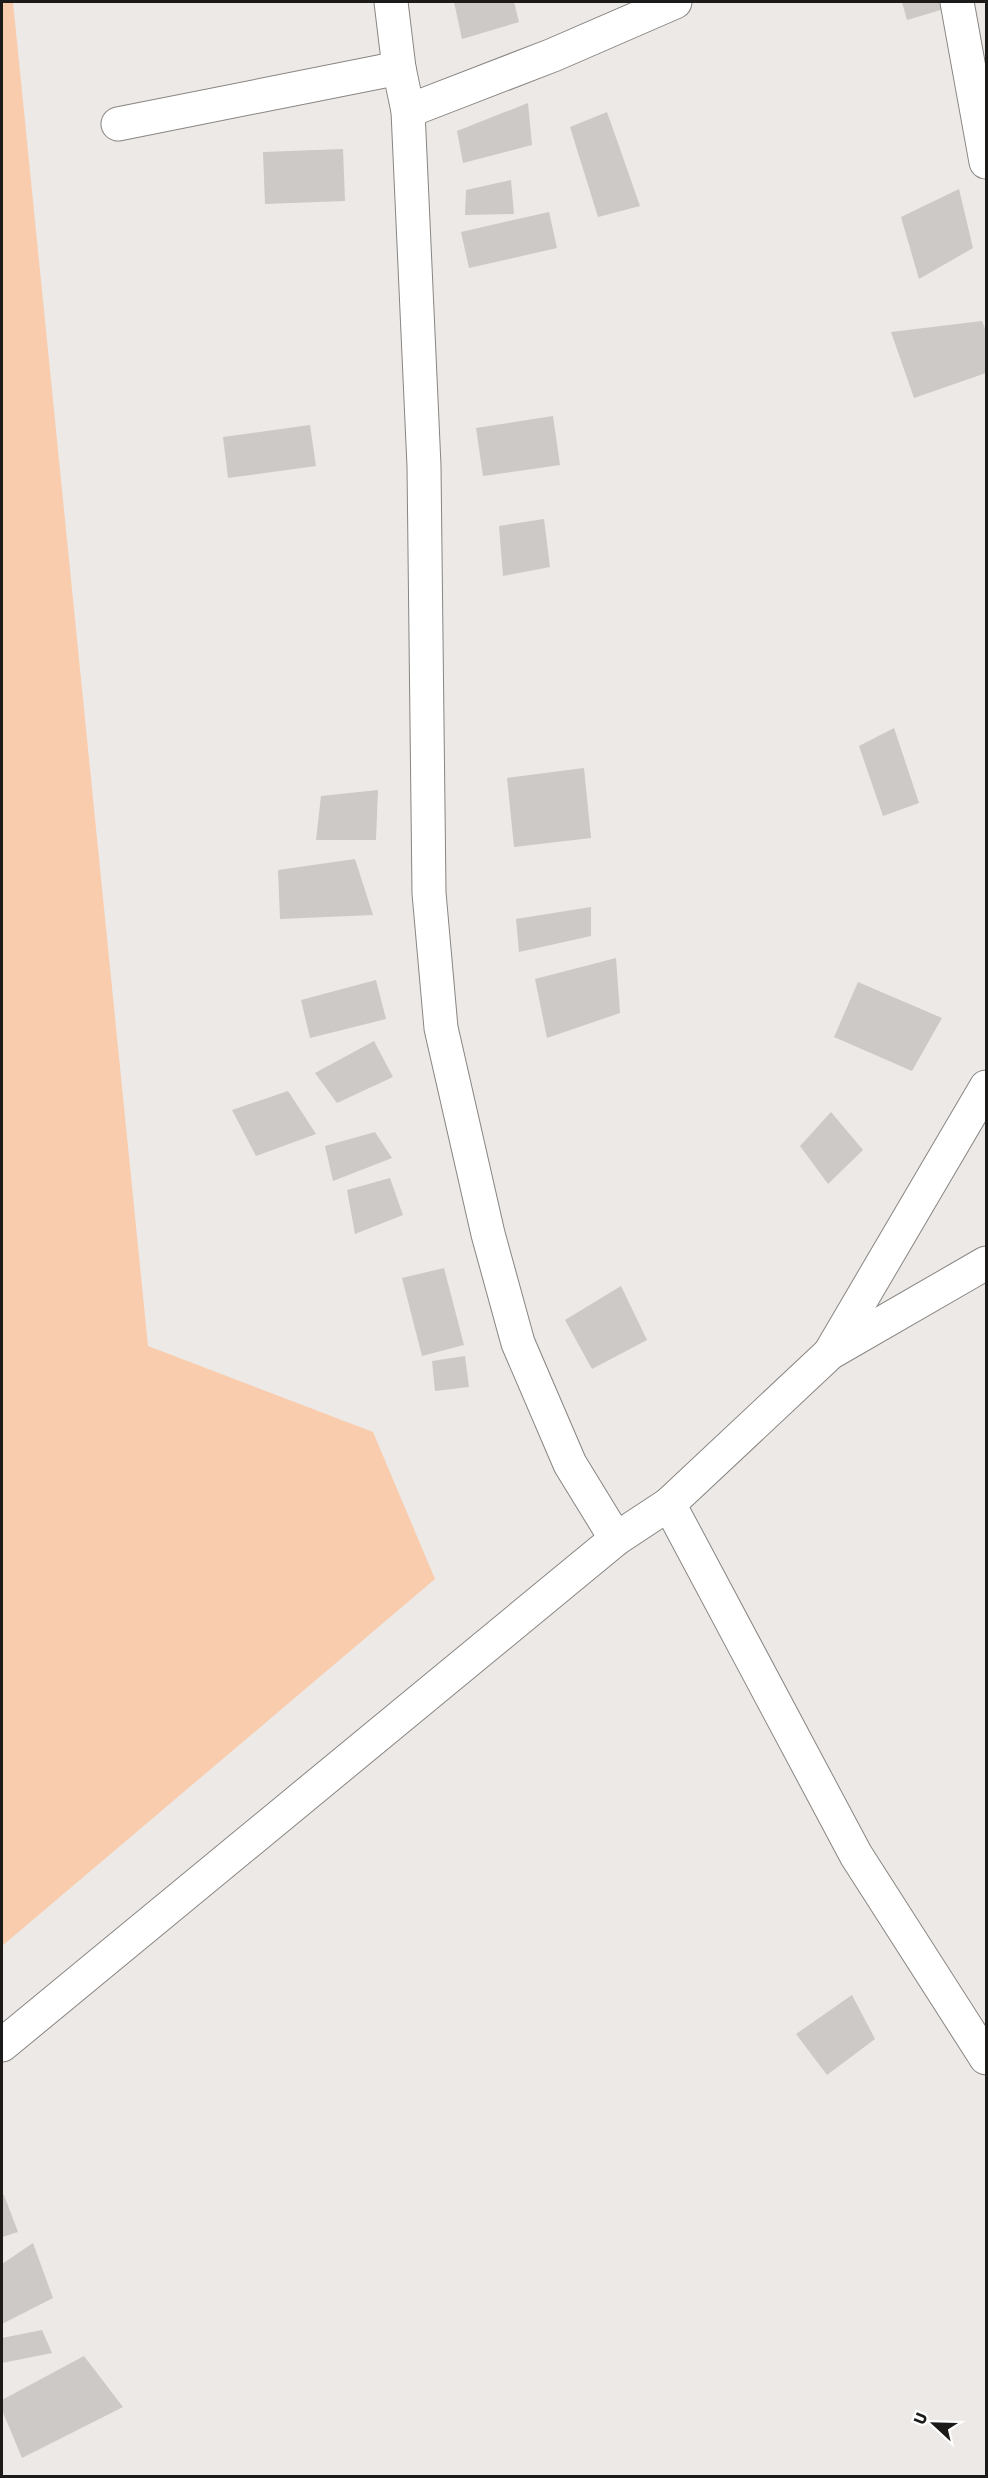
<svg xmlns="http://www.w3.org/2000/svg" width="988" height="2478" viewBox="0 0 988 2478" font-family="Jost,sans-serif">
	<rect width="100%" height="100%" fill="#ece9e6"/>
	<path fill="#f9ccad" d="M2,2h11l135,1344 225,86 62,147 -433,367z"/>
	<g fill="#ccc9c7">
		<path d="M454,2h60l5,20 -57,17z"/>
		<path d="M902,2h40l2,7 -37,11z"/>
		<path d="M528,103l4,42 -69,18 -6,-32z"/>
		<path d="M607,112l33,94 -42,11 -28,-90z"/>
		<path d="M343,149l2,52 -80,3 -2,-52z"/>
		<path d="M511,180l3,34 -49,1 1,-25z"/>
		<path d="M959,189l14,59 -54,31 -18,-62z"/>
		<path d="M549,212l8,36 -88,20 -8,-36z"/>
		<path d="M982,321l4,10v42l-72,25 -23,-66z"/>
		<path d="M553,416l7,49 -77,11 -7,-48z"/>
		<path d="M310,425l6,41 -88,12 -5,-41z"/>
		<path d="M544,519l6,48 -47,9 -4,-50z"/>
		<path d="M894,728l25,75 -36,13 -24,-70z"/>
		<path d="M584,768l7,70 -77,9 -7,-69z"/>
		<path d="M378,790l-2,50h-60l5,-44z"/>
		<path d="M355,859l18,56 -93,4 -2,-49z"/>
		<path d="M591,907v29l-72,16 -3,-33z"/>
		<path d="M616,958l4,55 -73,25 -12,-59z"/>
		<path d="M376,980l10,39 -76,19 -9,-38z"/>
		<path d="M858,982l84,36 -30,53 -78,-34z"/>
		<path d="M374,1041l19,36 -56,26 -22,-30z"/>
		<path d="M288,1091l28,43 -60,22 -24,-46z"/>
		<path d="M831,1112l32,38 -35,34 -28,-38z"/>
		<path d="M375,1132l17,26 -59,23 -8,-35z"/>
		<path d="M390,1178l13,37 -48,19 -8,-44z"/>
		<path d="M444,1268l20,77 -42,11 -20,-78z"/>
		<path d="M621,1286l26,54 -55,29 -27,-49z"/>
		<path d="M465,1356l4,31 -34,4 -3,-30z"/>
		<path d="M852,1995l23,44 -48,36 -31,-41z"/>
		<path d="M2,2195h2l14,37 -16,5z"/>
		<path d="M33,2243l20,55 -51,26v-60z"/>
		<path d="M42,2330l10,23 -50,10v-25z"/>
		<path d="M84,2356l39,51 -101,51 -20,-48v-10z"/>
	</g>
	<g fill="none" stroke-linecap="round" stroke-linejoin="round">
		<g stroke="#888582" stroke-width="35">
			<g id="minor">
				<path d="M391,2l8,66 9,43 16,355 5,427 12,135 47,206 30,109 52,121 46,75"/>
				<path d="M957,2l29,160"/>
				<path d="M408,111l145,-56 122,-53"/>
				<path d="M118,124l281,-56"/>
				<path d="M831,1351l155,-264"/>
				<path d="M669,1504l187,351 130,203"/>
				<path d="M2,2045l614,-506 53,-35 161,-151 156,-90"/>
			</g>
		</g>
		<use href="#minor" stroke="#fff" stroke-width="33"/>
	</g>
	<rect width="988" height="2478" fill="none" stroke="#1c1b1a" stroke-width="6"/>
	<g transform="translate(934 2424) rotate(292)" stroke="#ffffff" stroke-width="4.5" paint-order="stroke">
	<path d="M0-4.5L10 22L0 15L-10 22Z" fill="#1c1b1a"/>
	<text y="-9" font-size="16" font-weight="bold" text-anchor="middle" fill="#1c1b1a">U</text>
	</g>
</svg>
